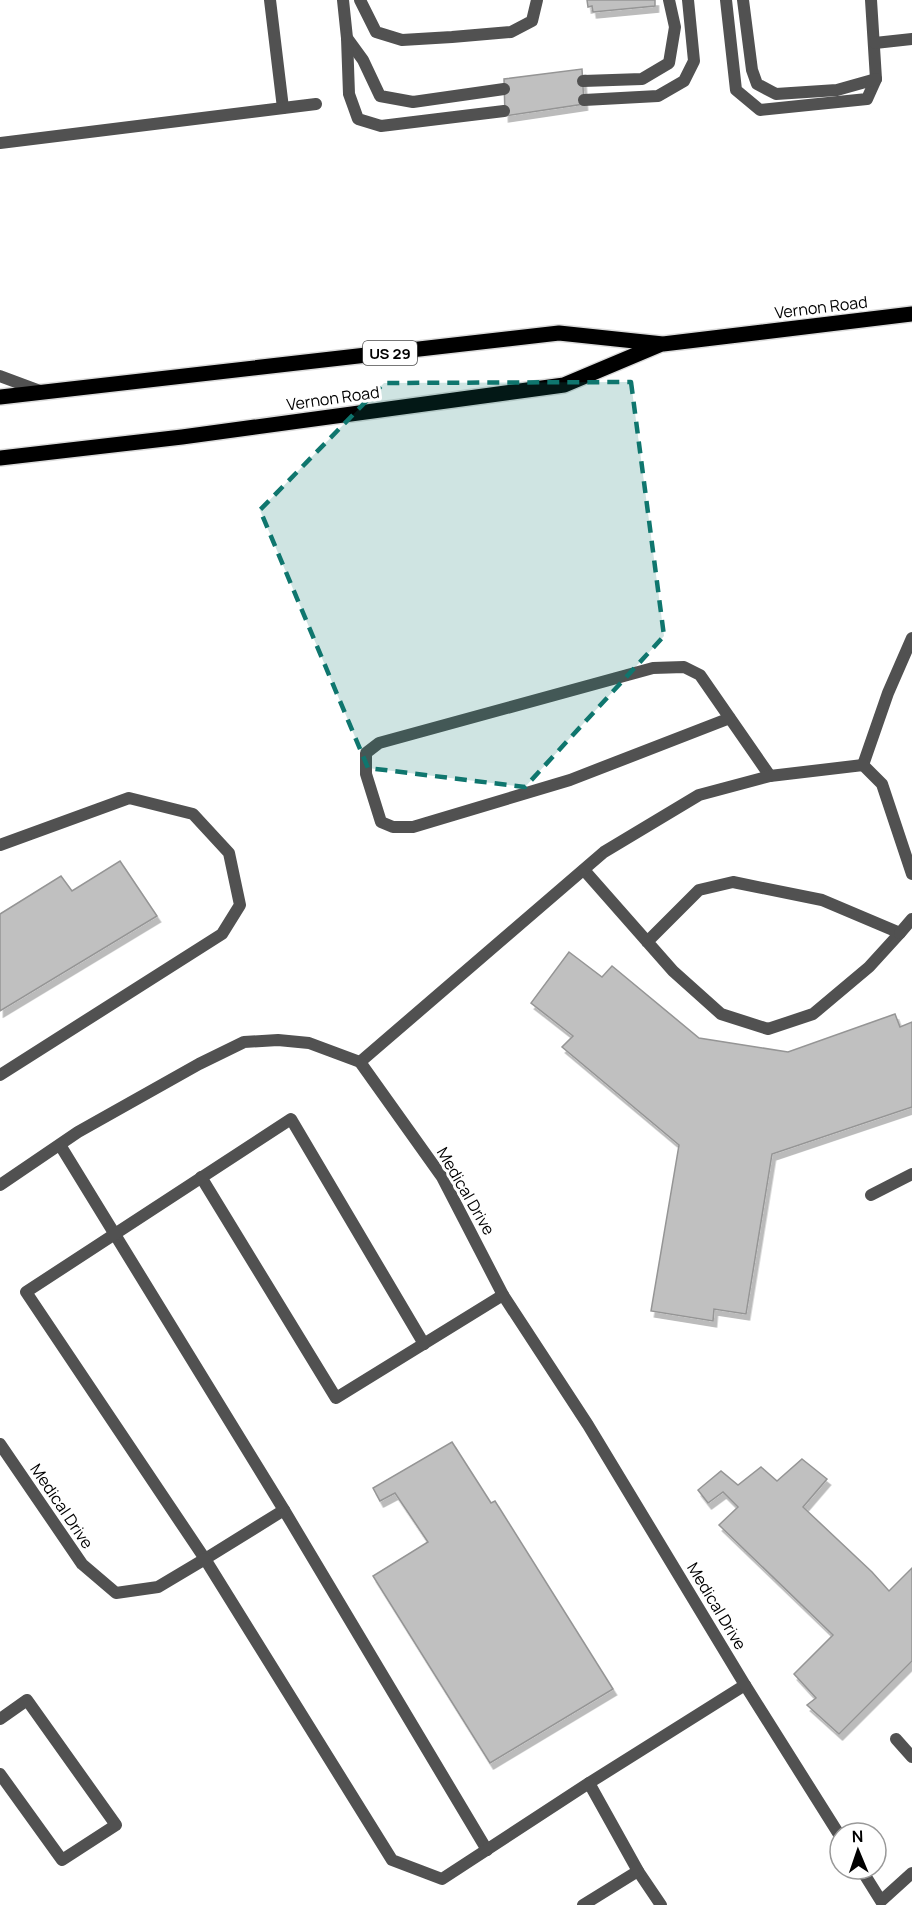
<svg xmlns="http://www.w3.org/2000/svg" width="912" height="1905" viewBox="0 0 912 1905" font-family="Manrope,sans-serif">
	<defs>
		<filter id="shadow"><feDropShadow dx="3.5" dy="6" stdDeviation="0" flood-color="#0004"/></filter>
	</defs>
	<rect width="100%" height="100%" fill="#fff"/>
	<g fill="#c0c0c0" stroke="#959595" stroke-width="1.5" filter="url(#shadow)">
		<path d="M587,0h68v6l-62,6 -1,-6 -4,1z"/>
		<path d="M582,69l2,35 -79,12 -1,-37z"/>
		<path d="M120,861l37,55 -157,95v-97l61,-38 11,15z"/>
		<path d="M569,952l33,25 10,-11 87,72 89,14 107,-38 5,13 12,-5v85l-140,47 -26,160 -32,-5 -1,12 -62,-10 28,-166 -117,-98 11,-11 -42,-33z"/>
		<path d="M452,1442l39,61 4,-2 118,188 -123,74 -117,-187 55,-34 -33,-49 -15,8 -7,-13z"/>
		<path d="M802,1459l25,20 -24,28 69,65 17,19 23,-23v93l-73,73 -32,-29 9,-7 -22,-24 39,-39 -114,-110 19,-18 -15,-15 -15,11 -10,-13 23,-19 17,14 23,-18 16,14z"/>
	</g>
	<g fill="none" stroke-linecap="round" stroke-linejoin="round">
		<g stroke="#dbdbdb" stroke-width="18">
			<g id="primary">
				<path d="M0,397l559,-64 104,11 249,-30"/>
				<path d="M0,458l182,-21 382,-52 95,-40"/>
			</g>
		</g>
		<g stroke="#515151" stroke-width="12">
			<path d="M270,0l13,108"/>
			<path d="M343,0l4,38 16,22 17,36 33,6 91,-13"/>
			<path d="M360,0l16,32 26,8 50,-3 59,-5 21,-11 5,-21"/>
			<path d="M726,0l10,90 24,20 107,-11 9,-20 -5,-79"/>
			<path d="M743,0l9,70 5,14 19,10 61,-4 39,-11"/>
			<path d="M347,38l2,56 9,25 23,7 123,-15"/>
			<path d="M875,43l37,-4"/>
			<path d="M583,81l59,-2 27,-16 6,-36 -6,-27"/>
			<path d="M584,100l74,-4 26,-15 10,-20 -6,-61"/>
			<path d="M0,143l316,-39"/>
			<path d="M0,376l43,16"/>
			<path d="M730,718l-160,62 -157,47h-20l-12,-5 -15,-48v-21l13,-10 274,-75 31,-1 16,8 70,101"/>
			<path d="M863,765l25,-72 24,-55"/>
			<path d="M0,845l129,-47 64,16 36,39 11,52 -18,29 -222,141"/>
			<path d="M584,870l89,101 48,43 47,15 45,-15 56,-47 31,-34 -78,-33 -89,-18 -34,8 -52,52"/>
			<path d="M900,933l12,-14"/>
			<path d="M360,1062l244,-210 95,-57 71,-19 93,-11 19,19 30,90"/>
			<path d="M60,1145l224,365 203,340"/>
			<path d="M201,1177l135,221 167,-103"/>
			<path d="M871,1195l41,-21"/>
			<path d="M284,1510l-79,49 -179,-267 265,-173 133,225"/>
			<path d="M0,1719l27,-19 89,125 -54,35 -62,-86"/>
			<path d="M896,1739l16,18"/>
			<path d="M589,1783l156,-98 95,151"/>
			<path d="M861,1869l20,32 31,-28"/>
			<path d="M638,1871l23,34"/>
		</g>
		<g stroke="#515151" stroke-width="12">
			<path d="M0,1185l78,-53 121,-68 45,-22 34,-2 31,3 51,19 82,115 61,118 85,130 157,260"/>
			<path d="M0,1444l82,120 34,29 42,-6 47,-28 187,301 50,19 147,-96 49,88 -55,34"/>
		</g>
		<use href="#primary" stroke="#000" stroke-width="15"/>
	</g>
	<path fill="#0f766e" fill-opacity="0.2" stroke="#0f766e" stroke-width="4.5" stroke-dasharray="12 8" stroke-linejoin="round" d="M631,382l33,254 -139,151 -157,-19 -108,-258 124,-127z"/>
	<g text-anchor="middle" dominant-baseline="central" stroke-width="6" stroke-linejoin="round" paint-order="stroke">
		<rect fill="#fff" stroke="#4c4c4c" stroke-width="1.5" x="363" y="341" width="54" height="24" rx="4.5"/>
		<g font-size="15" font-weight="bold" fill="#000">
			<text x="390" y="353">US 29</text>
		</g>
		<g font-size="16" fill="#000" stroke="#fff">
			<text transform="translate(821 307) rotate(-7)">Vernon Road</text>
			<text transform="translate(333 398) rotate(-8)">Vernon Road</text>
			<text transform="translate(466 1191) rotate(60)">Medical Drive</text>
			<text transform="translate(62 1506) rotate(56)">Medical Drive</text>
			<text transform="translate(717 1606) rotate(59)">Medical Drive</text>
		</g>
	</g>
	<g transform="translate(858 1851) rotate(358)"><circle r="28" fill="#ffffff" stroke="#999999" stroke-width="1.5"/>
	<path d="M0-4.5L10 22L0 15L-10 22Z" fill="#000000"/>
	<text y="-9" font-size="16" font-weight="bold" text-anchor="middle" fill="#000000">N</text>
	</g>
</svg>
